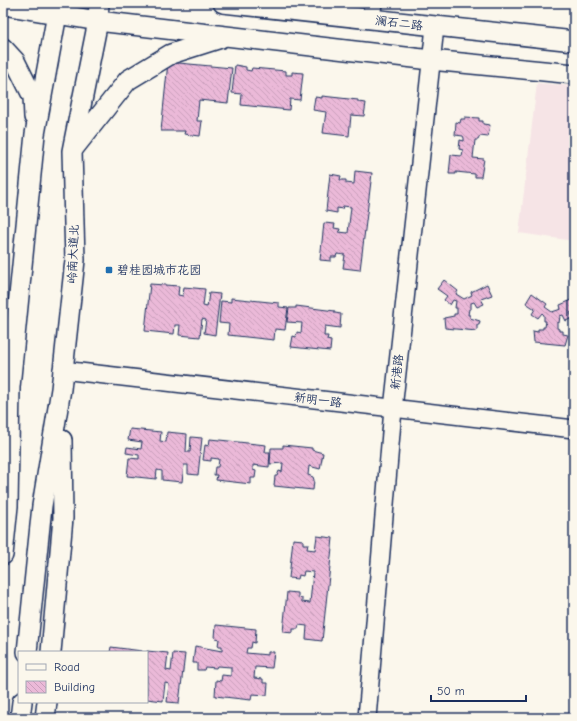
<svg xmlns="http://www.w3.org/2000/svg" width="577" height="721" viewBox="0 0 577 721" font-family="'Comic Neue','LXGW WenKai TC',sans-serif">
	<defs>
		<pattern id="building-back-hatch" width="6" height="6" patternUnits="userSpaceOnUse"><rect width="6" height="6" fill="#ebb9d8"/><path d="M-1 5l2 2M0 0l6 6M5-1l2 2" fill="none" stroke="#c99fbc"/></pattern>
	</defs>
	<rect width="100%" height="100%" fill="#fbf7ec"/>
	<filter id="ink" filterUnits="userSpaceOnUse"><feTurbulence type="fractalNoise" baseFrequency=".025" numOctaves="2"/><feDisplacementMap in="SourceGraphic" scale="8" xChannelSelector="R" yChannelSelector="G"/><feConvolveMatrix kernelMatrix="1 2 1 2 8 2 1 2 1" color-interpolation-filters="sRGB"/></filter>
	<g filter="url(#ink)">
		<path fill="#f6e4e6" d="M537,83l37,3v155l-55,-8z"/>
		<g fill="url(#building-back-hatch)" stroke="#1b2f5e">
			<path d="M168,62l64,6 -4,35 -29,-3 -2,21h5l-2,15 -16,-2 1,-3h-24z"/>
			<path d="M235,65l11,2v3l5,1 1,-3 34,3v4h6v-3l11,1 -3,27 -10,-1 -1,11 -48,-5 1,-11 -10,-1z"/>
			<path d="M322,96l36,4v2l8,1 -2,13 -13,-1 -2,21 -26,-3 3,-21 -13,-2 2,-13 7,1z"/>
			<path d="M465,117l14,1v3h4v3l7,1 -2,12 -8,-1 -2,4h-3l-2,18 11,1 -3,18h-6v-3l-19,-2v2h-7l2,-19 11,1 1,-6 -4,-1 1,-9 4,1v-3l-1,-2 -8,-1 1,-13 4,1 1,-4h4z"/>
			<path d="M355,171l17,2 -12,97 -17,-2 2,-13 -8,-1 -1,3h-5v4l-11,-1 4,-37 11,1 -1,4 6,1 -1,3 9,1 3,-26 -8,-1 -1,3 -5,-1v5l-11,-2 4,-37 11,2 -1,4h6v3l8,1z"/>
			<path d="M444,280l14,11 -2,3 8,5 8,-4 -1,-3 16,-8 5,11 -11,4 3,5 -7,3 -3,-5 -3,1v6h-2l-1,6h2v3l10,3 -1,4h-2v6l-32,-3 -1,-10 10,-2v-2h3v-6h-2l1,-7 -3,-1 -3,5 -6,-5 3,-4 -10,-7z"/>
			<path d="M150,284l29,2 -1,9 5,1 1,-9 21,2 -2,17 4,1 2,-14 11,1 -5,41 -11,-2 2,-13 -4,-1 -2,18 -21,-2 1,-10h-5l-1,9 -29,-3z"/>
			<path d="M532,293l15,11 -2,3 7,5 9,-3 -1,-4 14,-6v12l-4,2 2,5 -6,3 -3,-6 -3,1 -1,7 -2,-1v6l2,1v2h4v3l5,1 -3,10 -31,-3 -1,-11 5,1v-3h5v-2h2l1,-6h-2v-6l-2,-2 -4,5 -6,-4 3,-5 -9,-6z"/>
			<path d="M231,298l48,5v4l9,1 -3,22 -10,-1 -1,11 -46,-5 1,-11 -10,-1 2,-22 10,1z"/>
			<path d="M296,306l39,5v2l6,1 -1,14 -15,-2 -1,10h4l-1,4 4,1 -1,10 -39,-4 2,-11 3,1 1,-5 4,1 1,-10 -15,-1 2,-14h7z"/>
			<path d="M130,429l31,3 -1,9 6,1 1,-10 20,2 -1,18h4l1,-15 11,1 -4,37 -10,-1v-9h-4l-2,17 -20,-2v-9l-5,-1 -1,9 -29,-3 2,-18 10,1v-4l-13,-2 1,-6 14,2 1,-7 -14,-2z"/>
			<path d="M210,439l56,6 -1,7h5l-1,15 -16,-2v5l3,1 -1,7h-4v6l-35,-4 1,-5h-3l1,-8h3l1,-8 -8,-1v3l-8,-1 2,-15 4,1z"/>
			<path d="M283,445l29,3v2l11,3 -3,16 -11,-3 -1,9 5,2 1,3 -1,10 -39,-4 1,-10h2l2,-5 3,1 1,-9 -13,1 1,-16h12z"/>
			<path d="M317,536l16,2 -11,103 -16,-2 1,-13 -8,-1 -1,4h-5v4l-10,-1 4,-40 11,1v4l4,1v4l8,1 3,-31 -9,-1 -1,5 -4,-1 -1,4 -9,-1 4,-39 10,1v4h5l-1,5 8,1z"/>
			<path d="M216,625l40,4 -1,14 -3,-1 -1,6h-4l-1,5 22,2v-3h6l-2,16 -17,-1 -1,11 9,1v4h5l-1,12 -15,-1 -1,6 -36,-4 1,-16 5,1 1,-6 9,1v-9l-14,-1 -1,2 -11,-1 -1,3h-7v-7h-4l2,-17 27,5v-5h-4l1,-7 -4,-1z"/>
			<path d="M111,647l31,4v1h-32z"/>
			<path d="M147,651l21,2 -2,17 5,1 2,-18 12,1 -6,49 -12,-1 2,-18 -4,-1 -2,18 -16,-2z"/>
		</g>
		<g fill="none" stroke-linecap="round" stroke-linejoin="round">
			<g stroke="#1b2f5e" stroke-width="20">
				<g id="tertiary">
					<path d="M371,19l2,-16"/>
					<path d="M62,370l512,59"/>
					<path d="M367,718l26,-309 42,-382"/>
				</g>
			</g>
			<g stroke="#1b2f5e" stroke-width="22">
				<g id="secondary">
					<path d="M223,3l351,38"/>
					<path d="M3,5l95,16 333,39 143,14"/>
					<path d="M3,48l12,13 18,36 1,20"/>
					<path d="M74,148l54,-68 43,-26 50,-16"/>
					<path d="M3,555l5,-49 2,-119 25,-253 24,-131"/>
					<path d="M27,652l15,-146 19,-117 14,-129 -3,-109 26,-130 1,-18"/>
					<path d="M51,652l12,-134 -1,-78"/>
					<path d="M20,718l2,-16"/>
					<path d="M45,718l2,-16"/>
				</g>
			</g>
			<use href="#tertiary" stroke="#fbf7ec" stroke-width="17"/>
			<use href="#secondary" stroke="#fbf7ec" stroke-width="19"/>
		</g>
	</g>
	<rect fill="#1f6fb2" stroke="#fbf7ec" stroke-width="1.5" x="105" y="266" width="8" height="8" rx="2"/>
	<g text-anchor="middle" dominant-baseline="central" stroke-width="3" stroke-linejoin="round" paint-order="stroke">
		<g font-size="12" fill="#1b2f5e" stroke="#fbf7ec">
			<text transform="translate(399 23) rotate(7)">澜石二路</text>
			<text transform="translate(73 254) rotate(-88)">岭南大道北</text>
			<text transform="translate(397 372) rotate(-84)">新港路</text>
			<text transform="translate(318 400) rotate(7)">新明一路</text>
		</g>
		<g font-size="12" fill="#1b2f5e" stroke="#fbf7ec" text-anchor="start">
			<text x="117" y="270">碧桂园城市花园</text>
		</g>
	</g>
	<rect width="577" height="721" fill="none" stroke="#fbf7ec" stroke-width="16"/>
	<rect x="8" y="8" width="561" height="705" fill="none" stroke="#1b2f5e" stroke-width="1.5" filter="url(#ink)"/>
	<rect x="18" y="651" width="130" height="52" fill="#fbf7ec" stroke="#a1a7b3"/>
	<rect x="26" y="664" width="20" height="6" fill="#fbf7ec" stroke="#a1a7b3"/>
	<text x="54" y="671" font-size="12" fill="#1b2f5e">Road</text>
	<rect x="26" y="681" width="20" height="12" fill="url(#building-back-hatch)" stroke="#a1a7b3"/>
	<text x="54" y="691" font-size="12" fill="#1b2f5e">Building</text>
	<path d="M431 695v6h95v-6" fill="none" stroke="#1b2f5e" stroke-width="2"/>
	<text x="437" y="695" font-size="12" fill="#1b2f5e" stroke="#fbf7ec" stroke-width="3" paint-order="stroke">50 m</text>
</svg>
